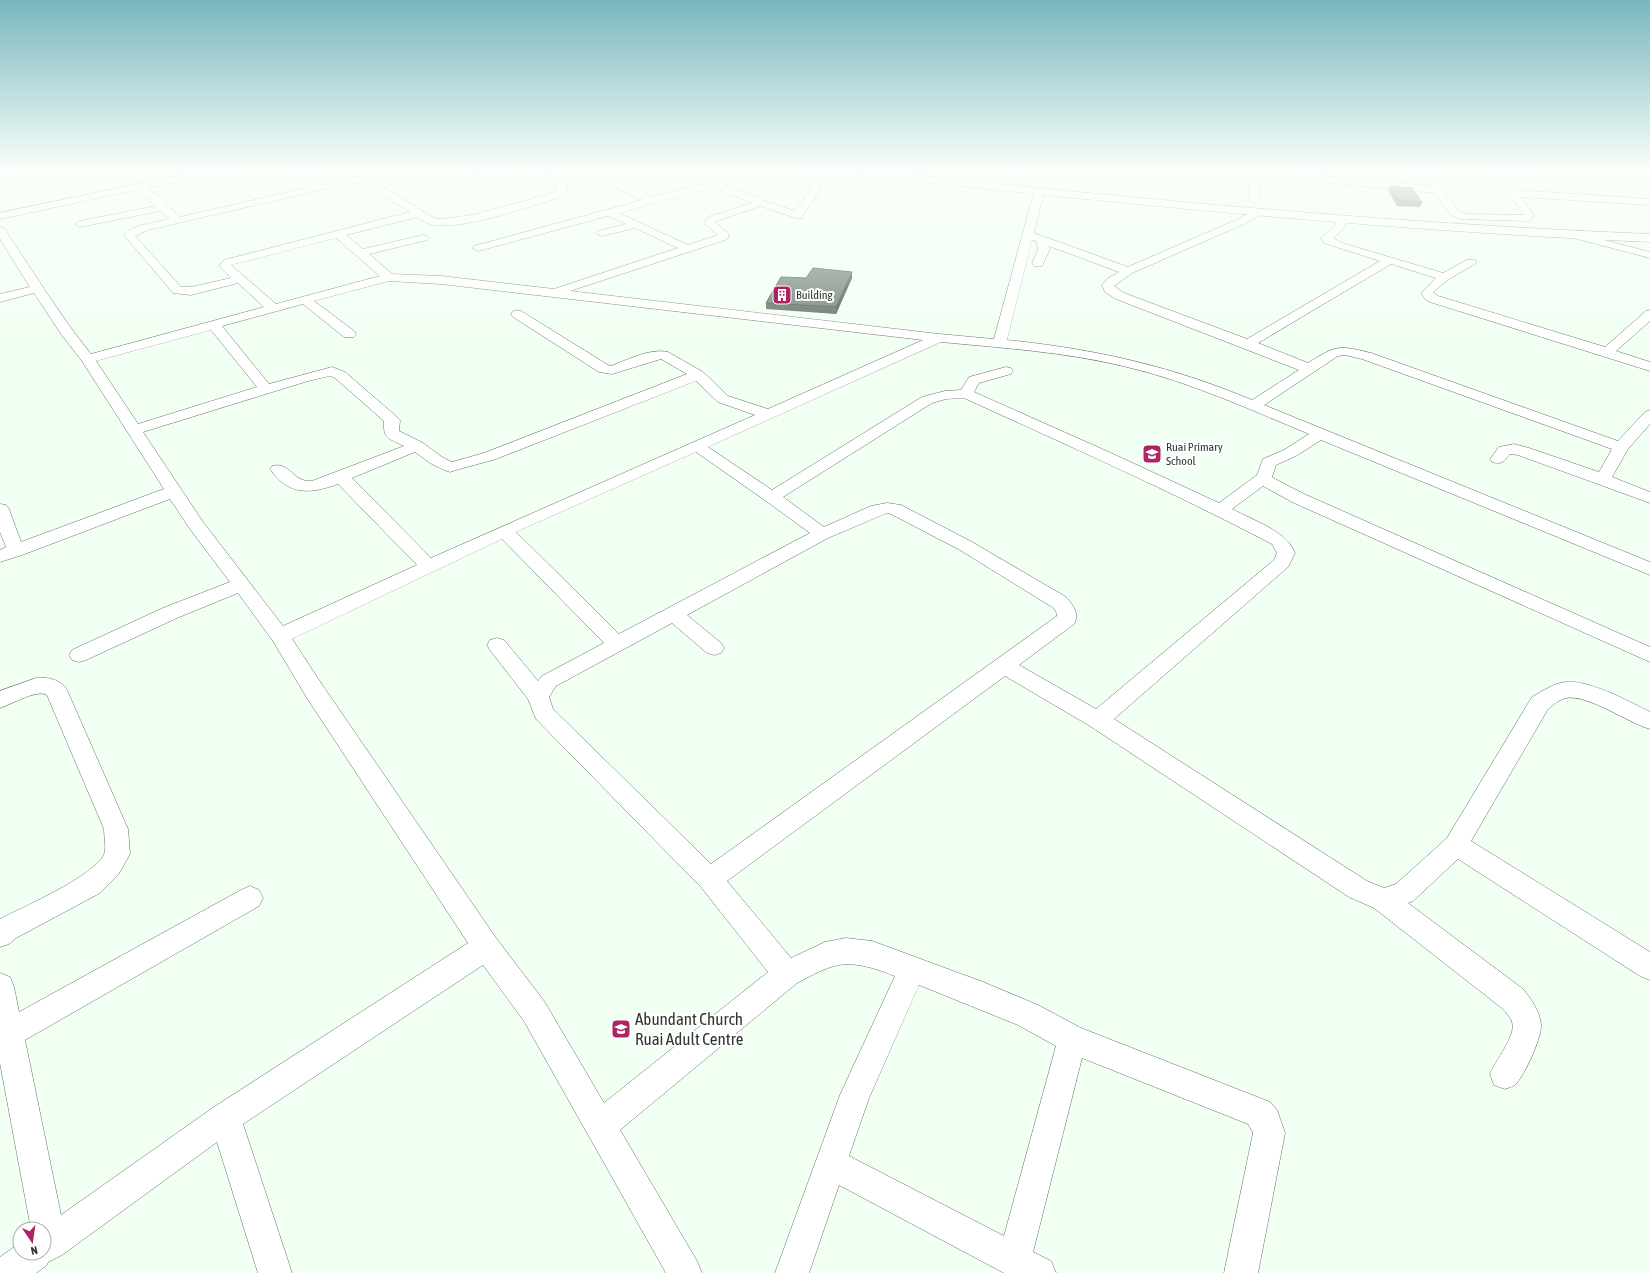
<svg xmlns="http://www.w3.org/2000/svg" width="1650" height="1273" viewBox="0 0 1650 1273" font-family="'Asap Condensed',sans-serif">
	<rect width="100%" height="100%" fill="#f2fff3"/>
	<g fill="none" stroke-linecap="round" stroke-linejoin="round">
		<g stroke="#657367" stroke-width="1">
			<g id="minor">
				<path d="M0,168h21l-2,2 -19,4z"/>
				<path d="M214,168h19l-5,3 -82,17 11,7 23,22 130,-30 -24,-19h11l23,17 32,-8 18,2 64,39 7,1 31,-4 75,-20 9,-4 1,-4 -38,-19h13l33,15 3,6 -4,6 -9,4c-28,8 -103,35 -128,24 -3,-1 -7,-4 -10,-6l-71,18 17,14 60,-14 4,1 2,2 -2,2 -58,14 23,20 49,2 113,13 124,-41 -43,-20 -33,8 -4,-1 -1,-2 1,-2 28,-7 -18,-8 -130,35 -6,-3 2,-2 168,-46 -40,-19 -2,-2 2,-2 3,-1 48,21 56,-15 8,-1 48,20 30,10 10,-13 12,-30h10l-12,30 -11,15 -1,5h-8l-34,-12 -45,15 -1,1 14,12 -1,4 -3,2 -155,51 369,43 55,5 40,-147 5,-3 5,3 -10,41 94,34 108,-47 17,-9h8l1,2 -1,2 -17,9 -112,49 -18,13 10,7 123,46 133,-78 -56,-18 -3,-5 13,-12 4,-8 4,-1 5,3c-2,9 -8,13 -14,18l9,5 101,30 24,-13h8l2,2 -2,2c-15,9 -31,16 -42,29l5,3 167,51 41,-36 4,-1v11l-34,30 34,11v9l-220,-69 -5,-3 -4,-6 15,-15 -45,-14 -133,79 50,20c29,-18 30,-18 63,-10l247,88 27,-29 5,-2v14l-22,25 -16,28 38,15v11l-132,-48 -8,-1c-6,7 -8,11 -18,8l-2,-3 9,-12 15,-3 15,4 70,24 13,-23 -250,-90 -17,-4 -7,1 -74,49 386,157v13l-329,-135 -25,16 -20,9 -4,12 3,2 29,15 346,153v15l-358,-160 -29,-16 -31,23c20,11 55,22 63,44l-7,14 -174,152 253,162 17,7 12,-4 51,-46 85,-141c11,-6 22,-14 34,-15 24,-2 62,19 84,30v17c-22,-6 -62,-35 -84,-31 -6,1 -13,7 -18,11l-77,132 179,111v28l-10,-4 -182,-117 -45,42 -5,2 115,86c8,10 17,22 18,36 1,12 -16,49 -25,59 -2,2 -8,4 -11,5l-11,-4 -4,-11c5,-13 27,-39 22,-52 -1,-5 -6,-9 -9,-13l-129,-101 -25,-11 -259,-171 -85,-50 -278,205 64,77 34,-16 21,-4 26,3 111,41 55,23 43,23 189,74 7,8 8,23 -27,140h-34l29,-140 -5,-9 -166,-66 -49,194 18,9 5,12h-52l-165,-88 -30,88h-34l65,-178 55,-119c-21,-8 -45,-17 -67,-8 -11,4 -21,10 -31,15l-177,147 77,131 5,12h-36l-142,-252 -41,-56 -240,159 49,149h-34l-41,-131 -155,113 -14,7 -1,3 -11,8h-36v-16l20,-14v10h24v-24h-13l-31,-166v-90l10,4 4,10 5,25 222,-122 9,-4 9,4 4,8 -4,8 -234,134 36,175 153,-108 254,-164 -161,-245 -34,-57 -35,-48 -61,25 -91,42 -7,2 -7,-2 -3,-5 3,-5 91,-42 67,-26 -40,-53 -20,-30 -148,56 -22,7v-12l6,-3 -6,-15v-28l6,1 3,4 12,33 143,-53 -82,-128 -21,-27 -27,-41 -34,9v-8l30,-7 -30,-48v-12l4,1c29,43 54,85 87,126l173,-47 -26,-24 -47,12 -18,-2 -49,-58c8,-10 33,-13 45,-16l-8,-8 -81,16 -5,-3 5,-3 76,-15 -20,-16 -136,29v-6zM352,183l13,1 45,28 -186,48 -5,6 12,12 -40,9h-10l-46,-51 13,-6zM712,187l40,16 -44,14 -4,5 1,2 13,11 -30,10 -69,-32zM336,238l44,38 -104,28 -45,-39zM1032,240l4,1 2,8 -6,15 2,2h8l8,-17 -1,-3 70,26 -11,6 -6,7 3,7 11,7 183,71 -47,30c-81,-34 -157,-51 -245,-60zM389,281l52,3 482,56 -155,69 -40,-13 -25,-24 -35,-20c-18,-4 -41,8 -57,14l-3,-1 -87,-54h-8l-2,3 2,3 86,55 13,2 49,-15 26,15 -203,79 -32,9 -10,-5 -19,-14 -24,-12 1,-11 -3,-3 -52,-45 -13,-5 -63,17 -47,-58 81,-22 41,33h10l2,-3 -2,-3 -40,-30zM211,330l46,57 -119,37 -42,-63zM941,342c62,6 125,10 186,25 63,15 122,42 182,67l-25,16 -21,9 -6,16 -38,28 -108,-50 -137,-61 5,-9 32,-9 2,-3 -2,-3 -5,-1 -37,10 -8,13 -16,1 -23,6 -150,93 -64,-43zM330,376l5,2 49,43c-1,19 5,17 20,25l-92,35c-19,2 -22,-20 -40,-15l-2,3c19,27 40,25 68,15l79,81 -134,61 -80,-104 -60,-90 165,-51zM696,381l22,21 37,13 -324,143 -79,-80 63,-26 15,11 14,7 6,2 6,-2 40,-11zM964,398c103,47 207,93 308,146l5,9 -3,7 -178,149 -77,-44 55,-41c6,-10 -1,-19 -8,-27l-94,-55 -71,-37 -14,-2 -16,3 -47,21 -41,-30 149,-94 14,-4zM696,452l70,49 44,32 -191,101 -103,-102zM887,513l4,1 69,36 92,57 4,4 1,5 -346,248 -158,-155 -4,-12 7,-11 116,-63 35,30 7,2 7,-2 3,-5 -3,-5 -34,-28 141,-77zM502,539l102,104 -62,33 -4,5 -34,-41 -7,-2 -7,2 -3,5 3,5 38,49 8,20 165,168 67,85 -164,131 -60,-102 -48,-63 -173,-252 -31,-47zM919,985l99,40 38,21 -52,190 -155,-80 20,-58z"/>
				<path d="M482,168h17l-2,2 -19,5 -5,-3 2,-2z"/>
				<path d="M1303,168h10l2,5 8,3 106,10 -14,-18h10l35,44 6,2 58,1 -35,-47h10l17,22 134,9v6l-129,-8 13,18 -4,6 -69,-2 -9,-3 -18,-23 -112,-11 -14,-5z"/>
				<path d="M1255,180l5,3 -1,17 -5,3 -5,-3 1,-17z"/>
				<path d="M1570,231l80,21v6l-84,-22 -1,-2 1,-2z"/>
				<path d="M36,678c12,-1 24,1 31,12l61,139 2,25 -12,21 -18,18 -84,45 -7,6 -9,3v-28c21,-11 102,-46 105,-68 1,-7 -1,-15 -1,-22l-57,-134c-10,-6 -35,9 -47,13v-17z"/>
			</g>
		</g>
		<g stroke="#657367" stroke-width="1">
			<path id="highway" d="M815,168h34c267,29 533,55 801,66v8c-278,-12 -554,-41 -830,-71z"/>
		</g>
		<use href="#minor" fill="#fff" fill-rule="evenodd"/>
		<use href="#highway" fill="#fff" fill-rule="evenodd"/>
	</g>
	<g fill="#616e63">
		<path d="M1390,186l32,17 -2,4 -23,-1 -9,-16z"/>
		<path d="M806,278h46l-16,36 -70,-5v-6z"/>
	</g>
	<path fill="#4f5a50" d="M852,272v6l-16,36v-7z"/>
	<g fill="#718073" stroke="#4f5a50">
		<path d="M1390,186l22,2 10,15 -23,-2z"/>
		<path d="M813,268l39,4 -16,35 -70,-4 15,-26 25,1z"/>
	</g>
	<linearGradient id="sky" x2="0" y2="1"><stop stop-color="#78b6bd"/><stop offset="0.49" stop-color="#f9fffa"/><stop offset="1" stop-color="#f9fffa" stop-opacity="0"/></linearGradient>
	<rect width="1650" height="346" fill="url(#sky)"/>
	<defs>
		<g id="building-square" transform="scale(1)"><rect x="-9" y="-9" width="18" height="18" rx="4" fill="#ae2363" stroke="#fff"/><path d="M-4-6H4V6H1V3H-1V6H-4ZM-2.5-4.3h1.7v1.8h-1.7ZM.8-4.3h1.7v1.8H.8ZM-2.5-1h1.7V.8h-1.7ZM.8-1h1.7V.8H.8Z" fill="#fff"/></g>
		<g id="school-square" transform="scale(1)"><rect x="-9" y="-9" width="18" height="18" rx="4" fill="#ae2363" stroke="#fff"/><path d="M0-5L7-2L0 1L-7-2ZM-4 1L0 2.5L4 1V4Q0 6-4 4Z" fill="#fff"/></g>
	</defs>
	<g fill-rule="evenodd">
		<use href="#building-square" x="782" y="295"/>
		<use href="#school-square" x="1152" y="454"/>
		<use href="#school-square" x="621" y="1029"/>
	</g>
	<g text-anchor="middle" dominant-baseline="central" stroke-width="4" stroke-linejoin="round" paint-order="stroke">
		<g font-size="12" fill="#303630" stroke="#fff" text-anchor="start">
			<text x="796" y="295">Building</text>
			<text x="1166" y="447">Ruai Primary<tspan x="1166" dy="14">School</tspan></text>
		</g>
		<g font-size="17" fill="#303630" stroke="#fff" text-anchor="start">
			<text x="635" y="1019">Abundant Church<tspan x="635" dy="20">Ruai Adult Centre</tspan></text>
		</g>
	</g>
	<g transform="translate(32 1241) rotate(167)"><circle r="19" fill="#ffffff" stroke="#acafac"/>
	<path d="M0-3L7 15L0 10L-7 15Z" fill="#ae2363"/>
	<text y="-6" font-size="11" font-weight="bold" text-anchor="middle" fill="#303630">N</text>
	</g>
</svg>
